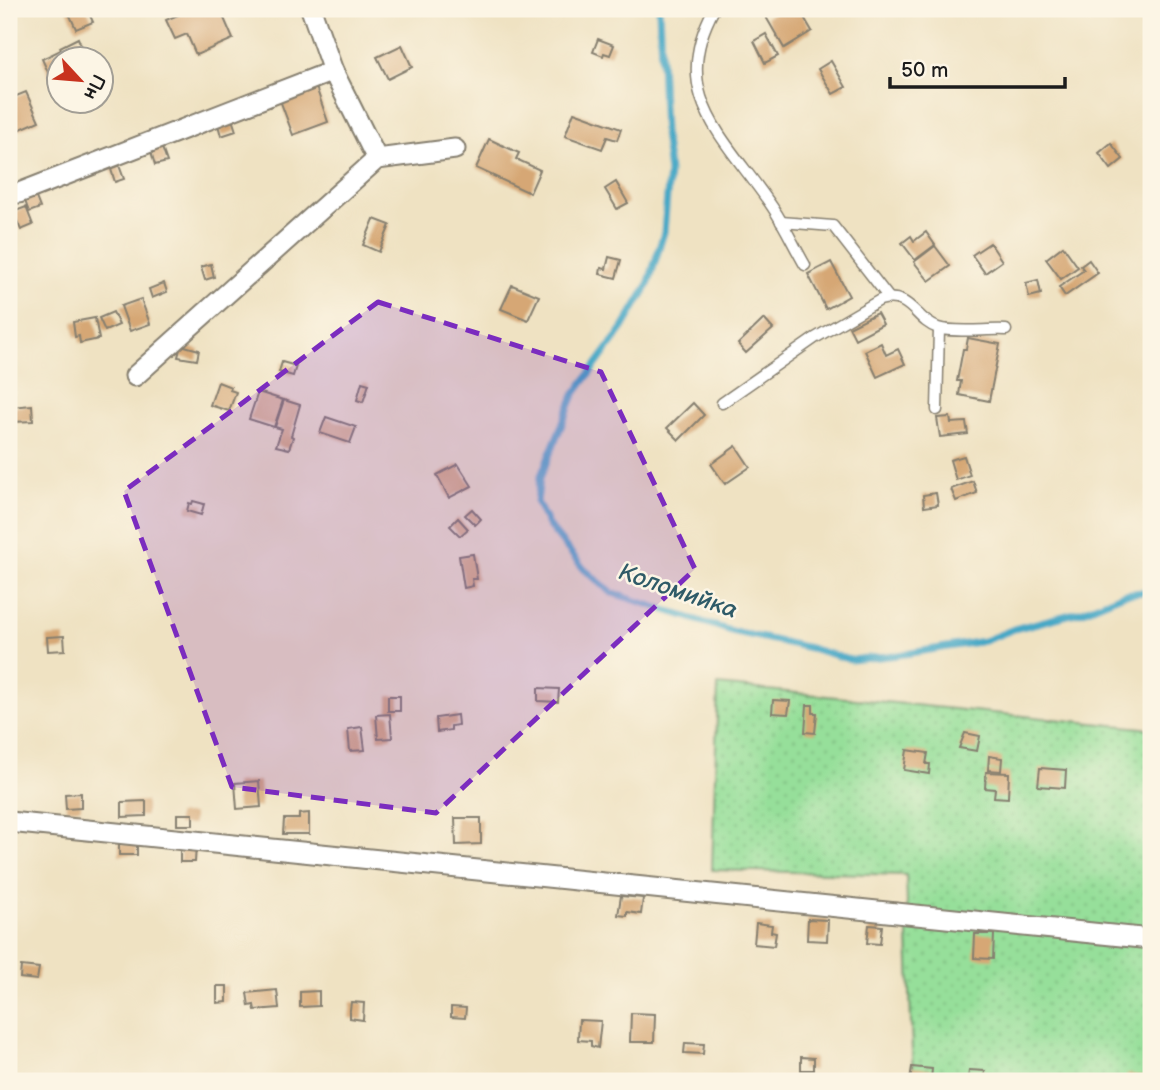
<svg xmlns="http://www.w3.org/2000/svg" width="1160" height="1090" viewBox="0 0 1160 1090" font-family="'Balsamiq Sans',sans-serif">
	<defs>
		<pattern id="garden-dots" width="8" height="8" patternUnits="userSpaceOnUse" patternTransform="scale(1.75)"><rect width="8" height="8" fill="#96df9a"/><path d="M2 2h.1M6 6h.1" fill="none" stroke="#81bf84" stroke-width="1.8" stroke-linecap="round"/></pattern>
	</defs>
	<rect width="100%" height="100%" fill="#fcf5e5"/>
	<filter id="ink" filterUnits="userSpaceOnUse"><feTurbulence type="fractalNoise" baseFrequency=".0143" numOctaves="2"/><feDisplacementMap in="SourceGraphic" scale="14" xChannelSelector="R" yChannelSelector="G"/><feConvolveMatrix kernelMatrix="1 2 1 2 8 2 1 2 1" color-interpolation-filters="sRGB"/></filter>
	<filter id="wash" filterUnits="userSpaceOnUse"><feTurbulence type="fractalNoise" baseFrequency=".00686" numOctaves="4" result="noise"/><feDisplacementMap in="SourceGraphic" scale="28" xChannelSelector="R" yChannelSelector="G"/><feGaussianBlur stdDeviation="1.57" result="paint"/><feColorMatrix in="noise" values="0 0 0 0 0 0 0 0 0 0 0 0 0 0 0 0 0 1.4 0 .05"/><feComposite in="paint" operator="in"/></filter>
	<g filter="url(#wash)">
		<rect width="100%" height="100%" fill="#efe2c2"/>
		<path fill="url(#garden-dots)" stroke="#597e5b" stroke-width="2" d="M718,685l433,44v352h-238l-7,-206 -194,-5z"/>
		<g fill="none" stroke-linecap="round" stroke-linejoin="round">
			<path stroke="#47a8c6" stroke-width="7" d="M659,9l5,123 5,40 -5,60 -16,53 -25,43 -49,67 -34,83 -3,24 11,23 36,44 28,24 119,38 79,17 41,12 47,-5 86,-14 30,-12 69,-18 41,-17 27,-3"/>
		</g>
		<g id="blocks">
			<g fill="#d6a774">
				<path d="M67,9h20l6,13 -17,7z"/>
				<path d="M192,9h28l13,30 -37,16 -9,-21 -12,5 -9,-19z"/>
				<path d="M781,9h18l13,22 -28,17 -18,-31z"/>
				<path d="M766,34l12,22 -13,7 -11,-22z"/>
				<path d="M78,38l9,22h-27v38l-18,-39 19,-9 -1,-3z"/>
				<path d="M598,39l16,6 -4,10 -6,-2 -1,3 -10,-4z"/>
				<path d="M402,45l10,22 -24,12 -11,-22z"/>
				<path d="M831,61l15,26 -13,7 -15,-25z"/>
				<path d="M9,85l5,12 12,-5 13,29 -25,11 -2,-4 -3,2z"/>
				<path d="M316,87l12,35 -35,13 -13,-35z"/>
				<path d="M574,112l47,17 -4,11 -10,-3 -5,12 -37,-13z"/>
				<path d="M231,116l5,15 -15,5 -4,-15z"/>
				<path d="M489,139l30,14 -3,6 24,11 -10,23 -54,-25z"/>
				<path d="M1111,143l12,16 -12,10 -12,-16z"/>
				<path d="M161,145l6,17 -12,3 -5,-17z"/>
				<path d="M117,160l7,19 -9,3 -6,-19z"/>
				<path d="M616,182l12,21 -11,6 -12,-20z"/>
				<path d="M35,195l5,13 -11,4 -5,-14z"/>
				<path d="M26,207l7,18 -12,5 -8,-18z"/>
				<path d="M374,219l16,6 -11,27 -16,-7z"/>
				<path d="M926,232l9,13 -20,15 -13,-17 9,-7 3,5z"/>
				<path d="M990,243l12,18 -17,12 -13,-18z"/>
				<path d="M935,246l15,20 -21,15 -15,-19z"/>
				<path d="M1063,246l15,21 -17,12 -15,-20z"/>
				<path d="M609,257l12,3 -5,18 -16,-4 1,-6 5,1z"/>
				<path d="M1089,260l9,13 -33,23 -6,-9 25,-17 -3,-4z"/>
				<path d="M831,262l18,34 -23,13 -18,-35z"/>
				<path d="M211,264l3,13 -9,3 -4,-13z"/>
				<path d="M1038,280l3,14 -12,3 -3,-14z"/>
				<path d="M164,283l3,9 -15,6 -3,-9z"/>
				<path d="M512,285l27,11 -11,24 -27,-11z"/>
				<path d="M141,299l9,25 -20,7 -9,-25z"/>
				<path d="M113,312l6,13 -14,6 -6,-13z"/>
				<path d="M877,313l6,11 -28,15 -6,-12z"/>
				<path d="M95,318l4,21 -19,4 -1,-7 -4,1 -2,-15z"/>
				<path d="M764,319l9,10 -27,24 -8,-9z"/>
				<path d="M968,338l32,6 -11,57 -30,-6 2,-14h-4l6,-32h3z"/>
				<path d="M881,343l5,12 12,-6 7,15 -28,13 -12,-26z"/>
				<path d="M181,345l18,5 -2,10 -19,-3z"/>
				<path d="M282,362l14,4 -3,10 -14,-4z"/>
				<path d="M218,382l13,5 -1,3 6,2 -7,19 -19,-6z"/>
				<path d="M362,382l7,2 -6,18 -6,-2z"/>
				<path d="M258,392l25,8 -9,27 -25,-8z"/>
				<path d="M284,400l16,5 -9,31 2,1 -4,12 -13,-3 6,-17 -7,-2z"/>
				<path d="M693,403l11,12 -25,25 -12,-12z"/>
				<path d="M32,405l1,16 -21,1 -1,-15z"/>
				<path d="M326,417l30,10 -6,16 -30,-10z"/>
				<path d="M950,417l1,6 15,-1 2,12 -28,3 -3,-19z"/>
				<path d="M736,446l14,21 -25,17 -14,-20z"/>
				<path d="M964,456l6,19 -14,5 -6,-20z"/>
				<path d="M458,464l14,22 -23,12 -12,-23z"/>
				<path d="M973,481l4,12 -21,8 -5,-12z"/>
				<path d="M936,493l2,12 -14,2 -1,-12z"/>
				<path d="M193,501l11,3 -3,11 -14,-4 2,-8 3,1z"/>
				<path d="M472,509l9,10 -6,6 -10,-10z"/>
				<path d="M458,518l10,11 -8,7 -10,-10z"/>
				<path d="M473,554l4,25h-5l1,7 -9,2 -5,-32z"/>
				<path d="M64,636l1,14 -17,1 -1,-14z"/>
				<path d="M538,688l21,1 -1,13 -20,-1z"/>
				<rect x="388" y="696" width="12" height="15"/>
				<path d="M773,700l17,1 -2,13 -16,-1z"/>
				<path d="M807,705h6v8h4l-2,20 -10,-1z"/>
				<path d="M390,714l2,24 -14,1 -2,-24z"/>
				<path d="M457,715l1,10 -7,1v4l-14,2 -1,-14z"/>
				<path d="M362,727l3,23 -15,1 -2,-22z"/>
				<path d="M965,733l15,3 -3,15 -18,-3z"/>
				<path d="M907,750l21,3 -2,11h4l-1,10 -25,-4z"/>
				<path d="M989,756l13,2 -1,13 -13,-1z"/>
				<path d="M1040,768l26,2 -1,18 -27,-2z"/>
				<path d="M986,772l23,1 -1,25 -14,-1 1,-8 -10,-1z"/>
				<path d="M259,781l2,26 -24,2 -2,-26z"/>
				<path d="M81,793v15l-15,1 -1,-15z"/>
				<path d="M146,801v15l-24,1v-15z"/>
				<path d="M309,813v21h-26l1,-15h15v-5z"/>
				<rect x="177" y="814" width="16" height="11"/>
				<path d="M455,818h26v26l-25,1z"/>
				<path d="M119,843l18,1v11h-18z"/>
				<path d="M180,845h16l-1,17h-15z"/>
				<path d="M621,896l22,2 -2,16 -14,-2v4l-9,-1z"/>
				<path d="M808,919l20,1 -1,21 -20,-1z"/>
				<path d="M756,923l16,2 -1,7 5,1 -2,13 -20,-2z"/>
				<path d="M869,925l13,1 -2,18 -13,-1z"/>
				<path d="M975,934h19l-1,25 -19,-1z"/>
				<path d="M21,966l18,2 -2,12 -17,-2z"/>
				<path d="M217,986h10v16l-10,1z"/>
				<path d="M277,990l2,18 -24,2 -1,-5 -5,1 -2,-13z"/>
				<path d="M319,991v15l-19,1v-15z"/>
				<path d="M351,1002l13,1 -1,17 -14,-2z"/>
				<path d="M451,1007l15,1 -1,10 -14,-1z"/>
				<path d="M631,1013l24,1 -1,28h-24z"/>
				<path d="M579,1020l22,1 -3,27 -7,-2v-5l-13,-1z"/>
				<path d="M685,1043l19,1 -1,10 -19,-1z"/>
				<path d="M801,1057l13,1v12h-13z"/>
				<path d="M912,1067l20,2 -1,10 -21,2z"/>
				<path d="M969,1070l16,1 -1,10h-16z"/>
				<path d="M1127,1074l24,3v4h-25z"/>
			</g>
		</g>
	</g>
	<g filter="url(#ink)">
		<use href="#blocks" fill-opacity="0" stroke="#867f6f" stroke-width="2"/>
		<g fill="none" stroke-linecap="round" stroke-linejoin="round">
			<g stroke="#867f6f" stroke-width="13">
				<g id="lane">
					<path d="M714,9c-48,87 14,131 59,199 12,18 21,38 32,57"/>
					<path d="M781,222l52,4 56,72"/>
					<path d="M722,403l93,-65 65,-38c32,-8 34,20 58,28 14,5 51,1 68,2"/>
					<path d="M937,410l2,-81"/>
				</g>
			</g>
			<g stroke="#867f6f" stroke-width="23">
				<g id="street">
					<path d="M311,9l22,62 44,88"/>
					<path d="M19,193l314,-122"/>
					<path d="M135,376l242,-217 78,-10"/>
					<path d="M9,822l1142,117"/>
				</g>
			</g>
			<use href="#lane" stroke="#fff" stroke-width="10"/>
			<use href="#street" stroke="#fff" stroke-width="19"/>
		</g>
	</g>
	<path fill="#7b2cbf" fill-opacity="0.2" stroke="#7b2cbf" stroke-width="5" stroke-dasharray="14 9" stroke-linejoin="round" d="M378,302l223,70 94,197 -259,244 -204,-26 -108,-296z"/>
	<g text-anchor="middle" dominant-baseline="central" stroke-width="5" stroke-linejoin="round" paint-order="stroke">
		<g font-size="24" font-style="italic" fill="#2f5b68" stroke="#fcf5e5">
			<text transform="translate(678 591) rotate(19)">Коломийка</text>
		</g>
	</g>
	<rect width="1160" height="1090" fill="none" stroke="#fcf5e5" stroke-width="35"/>
	<g transform="translate(80 80) rotate(116)"><circle r="33" fill="#fcf5e5" stroke="#a29e95" stroke-width="2"/>
	<path d="M0-5L12 26L0 18L-12 26Z" fill="#c8321e"/>
	<text y="-10" font-size="19" font-weight="bold" text-anchor="middle" fill="#1c1c1c">Пн</text>
	</g>
	<path d="M890 77v10h175v-10" fill="none" stroke="#1c1c1c" stroke-width="3.5"/>
	<text x="901" y="77" font-size="21" fill="#1c1c1c" stroke="#fcf5e5" stroke-width="5" paint-order="stroke">50 m</text>
</svg>
